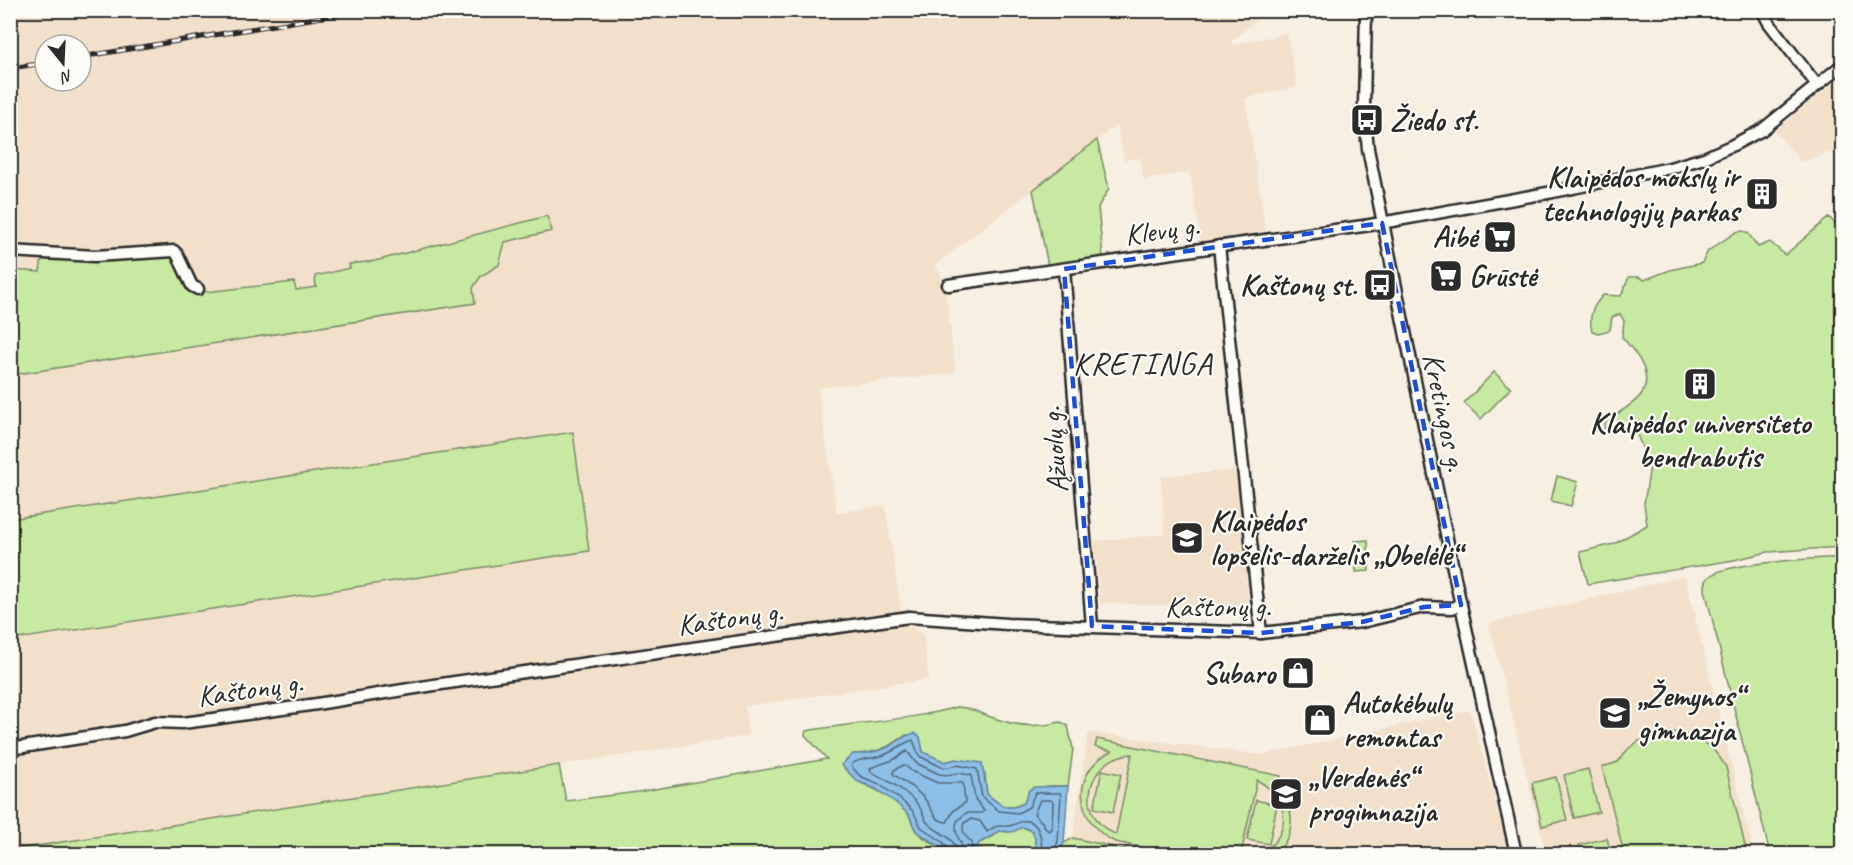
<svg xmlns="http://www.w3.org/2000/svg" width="1853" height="865" viewBox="0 0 1853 865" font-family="Caveat,sans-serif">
	<rect width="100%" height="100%" fill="#f8efe3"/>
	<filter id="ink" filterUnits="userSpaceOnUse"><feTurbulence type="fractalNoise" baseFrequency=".0167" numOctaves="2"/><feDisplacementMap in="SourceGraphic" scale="12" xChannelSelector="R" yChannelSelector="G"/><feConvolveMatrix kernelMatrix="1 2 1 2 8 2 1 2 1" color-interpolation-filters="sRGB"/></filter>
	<g filter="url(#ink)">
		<g fill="#f2e0cb" fill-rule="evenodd">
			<path d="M1271,10l-39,30 1,5 54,-12 10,54 -52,11 21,133 -65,10 -11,-69 -46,8 -4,-22 -16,2 -7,-35 -182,140 9,15 12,93 -138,15 19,125 48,-8 18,117 20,13 6,44 -184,27 3,30 -737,114v-210l578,-89 -16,-119 -562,87v-508zM45,45h36v36h-36z"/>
			<path d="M1842,77v83l-12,-8 -28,10 -28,-31z"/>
			<path d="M1236,470l13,138 -149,-5 -6,-62 71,-7 -4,-58z"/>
			<path d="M1685,576l69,278h-208l-57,-231z"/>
			<path d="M1470,710l40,144h-364l-73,-16 15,-106 174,23z"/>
		</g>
		<g fill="#c7e9a2" stroke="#798a66" stroke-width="1.5" fill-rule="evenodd">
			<path d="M1097,140l12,49 -11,18 5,50 -55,9 -15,-76z"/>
			<path d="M547,216l5,15 -47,11 -6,23 -18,11 -8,12 2,15 -464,72 1,-105 28,2 2,-15 127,-2 6,3 22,35 97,-11 2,8 20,-3 -1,-11 35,-8 -1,-4 26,-3z"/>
			<path d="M1829,217l13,15v315l-74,5 -34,8 -146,24 -8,-32 34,-8 33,-19 -3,-21 6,-38 -15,-36 -14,-5 -10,7 -7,-1 1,-9c11,-8 27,-16 35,-26 16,-21 -5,-44 -18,-59l2,-16 -4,-7 -8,3 -2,13 -12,3 -6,-2c-4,-15 1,-25 11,-36l18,1 8,-19h10l5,3 26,-10 32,-7 6,-12 28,-19 7,-1 5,2 10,14 12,-5 15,13z"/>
			<path d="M1494,372l17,16 -30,31 -17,-16z"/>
			<path d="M573,432l16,119 -578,89v-121z"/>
			<path d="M1557,476l21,6 -7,24 -20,-5z"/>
			<path d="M1368,540l1,31 -13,1 -1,-31z"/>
			<path d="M1842,557v297h-72l-65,-264c0,-5 0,-10 4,-13 14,-15 109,-18 133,-20z"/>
			<path d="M957,707c14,0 24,7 37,11 21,8 44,10 67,4l7,4 5,23 -5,37h-20l-19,4 -5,13c-17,9 -24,2 -37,-9l-2,-20 -29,-15 -11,3 -22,-10 -3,-15 -14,-2c-17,12 -31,19 -53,19l4,27c18,8 38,17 51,33 4,5 4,12 8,17 8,9 21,13 29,23h-934v-4l548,-85 7,36 72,-9 189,-33 -22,-24 1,-4c50,-9 102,-10 151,-24z"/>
			<path d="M1666,732c27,0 47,12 60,35l21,87h-123l-22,-87 16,-5 10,-13 11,-8z"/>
			<path d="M1097,739l184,37 -1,7h-5c20,22 23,50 0,71h-14c32,-22 29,-55 -4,-74l-16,74h-65l-61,-12c-41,-20 -45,-71 -3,-91l-17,-4zM1132,754l-16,80h-1c-42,-18 -28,-77 17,-80z"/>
			<path d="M1588,769l11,43 -25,6 -10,-43z"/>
			<path d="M1102,770l19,4 -8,38 -19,-4z"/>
			<path d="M1556,777l11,43 -25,6 -10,-43z"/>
			<path d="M1256,800l21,5 -8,39 -22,-4z"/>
			<path d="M1023,827l9,4 3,7v10c-22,9 -34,5 -56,2l-2,-3 2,-4 13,-6 8,-6 7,1z"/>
			<path d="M1073,838l73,16h-87l5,-11z"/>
			<path d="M1607,838l4,16h-30l-2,-9z"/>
		</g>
		<path fill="#8dbfe9" stroke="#66849d" stroke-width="1.5" d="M915,733l5,4 3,15 22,10 11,-3 26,4 5,31c13,11 20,18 37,9l5,-13 5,-3 34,-1 -4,57 -5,11h-47l23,-6v-10l-3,-7 -9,-4 -11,5 -12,-1 -21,12 -2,4 2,3 18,4h-52l-6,-8 -23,-15 -7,-16 -13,-12 -20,-14 -19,-8 -16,-16 12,-11c12,0 22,-1 33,-6 11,-4 17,-13 29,-15z"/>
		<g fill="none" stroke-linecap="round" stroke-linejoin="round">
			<g stroke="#526677" stroke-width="1.5">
				<path d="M904,765l9,7 25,11h25l2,20 -11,7 -7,12c-12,-1 -14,-10 -20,-20 -8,-12 -23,-20 -34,-28l1,-4z"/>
				<path d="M1040,800h11l2,2 -1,26 -2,3 -3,-1 -5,-8 -8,-8z"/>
				<path d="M950,854l-1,-4 -6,-8 -22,-15 -8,-16 -13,-12 -21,-15 -19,-8 -8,-9v-3c7,-6 20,-5 29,-8 12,-3 20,-13 32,-16l6,16 25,12 13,-3 20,4 5,28 17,14 19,2 11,-6 6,-14h25l1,2 -3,46 -4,13"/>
				<path d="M957,854c-1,-19 -21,-20 -31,-33 -2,-4 -3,-9 -6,-13 -10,-16 -33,-28 -49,-36l-1,-4 23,-8 14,-9 9,12 23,11 8,1 11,-2 13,2 4,24 9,12 -3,2h-15l-9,8c-4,14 5,22 9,33"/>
				<path d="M975,854l-3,-5v-7c-7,-5 -11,-10 -8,-19l7,-4 9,2 7,11c13,-9 9,-5 22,-6 5,0 9,-4 14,-5 15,-2 20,17 18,29l-5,4"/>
			</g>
			<g stroke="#2b2b2b" stroke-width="15">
				<g id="minor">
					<path d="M1366,10l-2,97 4,42 87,429 61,276"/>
					<path d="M1762,10l7,13 48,62"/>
					<path d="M1219,246l42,387"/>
					<path d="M10,251l85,5 79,-5 3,3 15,32 6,3"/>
					<path d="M1064,269l28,357"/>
					<path d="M948,285l422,-60 183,-33 117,-24 34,-10 29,-13 29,-15 80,-65"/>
					<path d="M10,749l115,-18 30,-9 28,1 30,-4 104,-15 117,-19 475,-68 98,7 254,9 101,-11 62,-15 28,1 9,-3"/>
				</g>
			</g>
			<use href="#minor" stroke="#fdfcf7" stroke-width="10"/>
			<g stroke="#2b2b2b" stroke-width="5">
				<g id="rail">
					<path d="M81,57l284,-47"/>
					<path d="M10,68l35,-5"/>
				</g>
			</g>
			<use href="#rail" stroke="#fdfcf7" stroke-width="3" stroke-dasharray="9" stroke-linecap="butt"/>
		</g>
	</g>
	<path fill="none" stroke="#1d4ed8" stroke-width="4.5" stroke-dasharray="12 8" stroke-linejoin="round" d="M1382,223l79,382 -37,2 -62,15 -101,11 -169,-7 -28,-357z"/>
	<defs>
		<g id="bus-square" transform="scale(1.725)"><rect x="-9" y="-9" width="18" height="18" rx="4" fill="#2b2b2b" stroke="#fdfcf7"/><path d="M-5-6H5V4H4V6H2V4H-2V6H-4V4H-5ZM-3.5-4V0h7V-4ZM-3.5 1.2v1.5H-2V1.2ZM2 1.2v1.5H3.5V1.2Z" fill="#fff"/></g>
		<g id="building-square" transform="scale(1.725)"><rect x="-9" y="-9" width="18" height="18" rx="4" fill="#2b2b2b" stroke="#fdfcf7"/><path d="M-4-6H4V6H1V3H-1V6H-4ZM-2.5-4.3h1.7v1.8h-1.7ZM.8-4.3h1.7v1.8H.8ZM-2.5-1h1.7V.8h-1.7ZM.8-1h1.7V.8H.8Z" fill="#fff"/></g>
		<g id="supermarket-square" transform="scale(1.725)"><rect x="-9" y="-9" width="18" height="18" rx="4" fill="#2b2b2b" stroke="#fdfcf7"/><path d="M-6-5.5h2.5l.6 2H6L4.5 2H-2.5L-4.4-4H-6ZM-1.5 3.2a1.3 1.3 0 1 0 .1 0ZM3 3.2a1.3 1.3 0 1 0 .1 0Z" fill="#fff"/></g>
		<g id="school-square" transform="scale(1.725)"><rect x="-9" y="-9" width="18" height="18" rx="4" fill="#2b2b2b" stroke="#fdfcf7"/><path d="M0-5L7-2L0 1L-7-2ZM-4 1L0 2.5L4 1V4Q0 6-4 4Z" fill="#fff"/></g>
		<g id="shop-square" transform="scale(1.725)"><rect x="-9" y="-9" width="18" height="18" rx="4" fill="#2b2b2b" stroke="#fdfcf7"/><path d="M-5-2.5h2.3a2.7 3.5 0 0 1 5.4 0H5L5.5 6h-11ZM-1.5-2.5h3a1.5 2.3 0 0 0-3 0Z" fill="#fff"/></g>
	</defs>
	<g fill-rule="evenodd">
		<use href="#bus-square" x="1367" y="120"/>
		<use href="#building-square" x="1762" y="194"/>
		<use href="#supermarket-square" x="1500" y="237"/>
		<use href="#supermarket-square" x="1446" y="276"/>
		<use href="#bus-square" x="1380" y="285"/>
		<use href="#building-square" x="1700" y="384"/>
		<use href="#school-square" x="1187" y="538"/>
		<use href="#shop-square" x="1298" y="673"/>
		<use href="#school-square" x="1615" y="713"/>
		<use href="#shop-square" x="1320" y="720"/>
		<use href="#school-square" x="1286" y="794"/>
	</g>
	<g text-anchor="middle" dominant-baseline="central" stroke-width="4.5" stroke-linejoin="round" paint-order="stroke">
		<g font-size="30" font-weight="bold" fill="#2b2b2b" stroke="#fdfcf7" text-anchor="start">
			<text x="1390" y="120">Žiedo st.</text>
			<text x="1739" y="177" text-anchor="end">Klaipėdos mokslų ir<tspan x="1739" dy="34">technologijų parkas</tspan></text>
			<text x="1477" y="237" text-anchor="end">Aibė</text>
			<text x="1469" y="276">Grūstė</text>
			<text x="1357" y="285" text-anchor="end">Kaštonų st.</text>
			<text x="1700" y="423" text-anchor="middle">Klaipėdos universiteto<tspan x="1700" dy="34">bendrabutis</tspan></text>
			<text x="1210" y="521">Klaipėdos<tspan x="1210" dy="34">lopšelis-darželis „Obelėlė“</tspan></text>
			<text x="1275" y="673" text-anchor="end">Subaro</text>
			<text x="1638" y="696">„Žemynos“<tspan x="1638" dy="34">gimnazija</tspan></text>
			<text x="1343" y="703">Autokėbulų<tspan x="1343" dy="34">remontas</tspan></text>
			<text x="1309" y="777">„Verdenės“<tspan x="1309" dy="34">progimnazija</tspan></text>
		</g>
		<g font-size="30" fill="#2b2b2b" stroke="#fdfcf7">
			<text transform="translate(1162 230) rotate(-8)">Klevų g.</text>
			<text transform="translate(1445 412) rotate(78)">Kretingos g.</text>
			<text transform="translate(1054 450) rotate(-95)">Ąžuolų g.</text>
			<text x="1218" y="606">Kaštonų g.</text>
			<text transform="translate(730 618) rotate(-8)">Kaštonų g.</text>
			<text transform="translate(250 689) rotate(-8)">Kaštonų g.</text>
		</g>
		<g font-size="32" letter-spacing="1.5" fill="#2b2b2b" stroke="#fdfcf7">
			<text x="1143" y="363">KRETINGA</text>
		</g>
	</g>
	<rect width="1853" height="865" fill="none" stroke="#fdfcf7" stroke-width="36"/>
	<rect x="18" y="18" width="1817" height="829" fill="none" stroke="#2b2b2b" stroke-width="2" filter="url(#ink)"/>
	<g transform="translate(63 63) rotate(162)"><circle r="28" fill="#fdfcf7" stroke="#a9a8a5" stroke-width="1.5"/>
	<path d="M0-4.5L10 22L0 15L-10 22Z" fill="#2b2b2b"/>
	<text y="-9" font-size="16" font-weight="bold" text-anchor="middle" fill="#2b2b2b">N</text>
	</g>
</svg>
